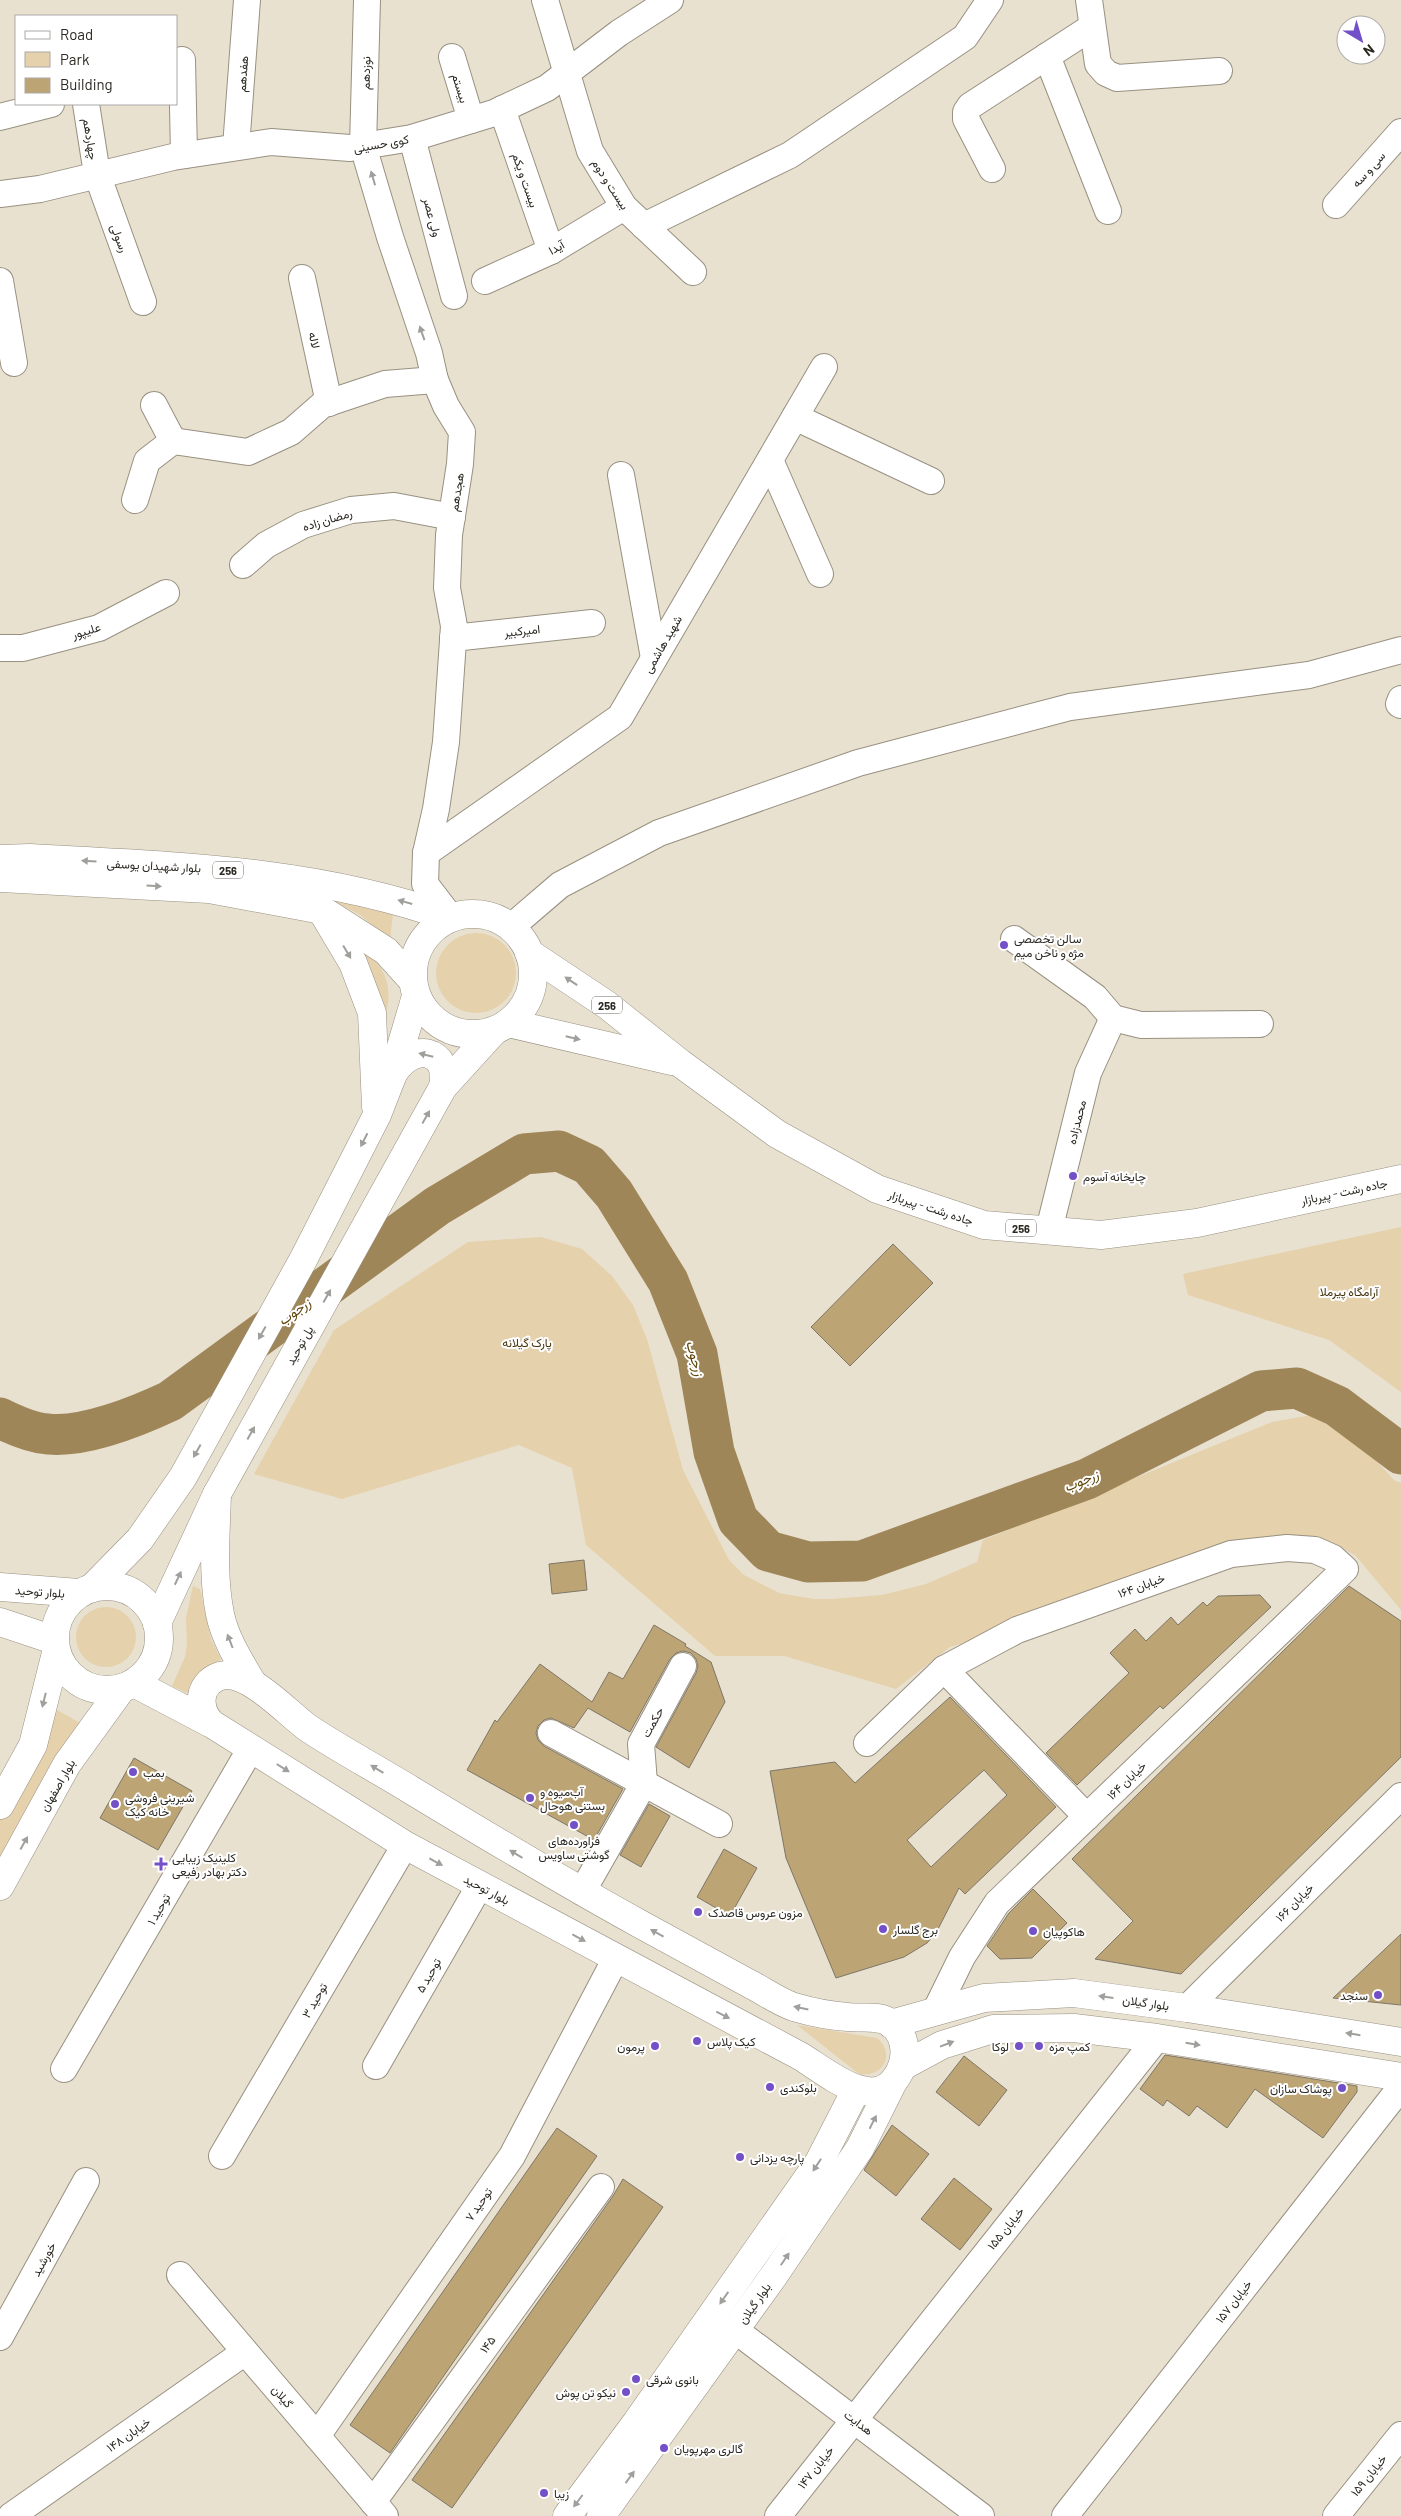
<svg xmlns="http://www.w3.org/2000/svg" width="1401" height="2516" viewBox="0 0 1401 2516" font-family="Barlow,Vazirmatn,sans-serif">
	<rect width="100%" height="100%" fill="#e9e1d0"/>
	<g fill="#e5d1ab">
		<path d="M318,892l75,22 -3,26 -30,-25z"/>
		<circle cx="476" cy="973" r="40"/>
		<path d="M360,943c25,25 35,42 24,78l-20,-59z"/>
		<path d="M1401,1227v165l-72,-52 -141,-45 -5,-21z"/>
		<path d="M541,1237l41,12 30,27 21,29 14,34 36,131 46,90 15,15 35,18 35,6h18l50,-4 44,-11 51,-22 6,-22 289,-118 45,-8 40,26 37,40 7,3v127l-46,-55 -19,-10 -35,-4 -351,106 -54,42 -112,-33h-69l-129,-111 -14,-77 -53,-23 -177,54 -88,-25 80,-144 134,-88z"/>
		<path d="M193,1586l7,3 11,51 10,19 -21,15 -11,20 -17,-8 13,-29 2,-13 -1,-26z"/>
		<circle cx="106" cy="1637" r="30"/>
		<path d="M57,1710l25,14 -82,148v-60z"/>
		<path d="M797,2025l80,13c19,16 6,40 -18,36z"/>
	</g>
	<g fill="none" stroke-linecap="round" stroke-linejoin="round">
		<path stroke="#9e8659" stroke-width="41" d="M0,1418c14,7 32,15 48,16 36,4 90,-18 122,-33l267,-195 87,-52 35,-3 30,14 25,29 54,87 29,73 17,98 24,68 30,31 40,11 54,-1 225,-82 174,-88 36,-3 40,18 64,48"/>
	</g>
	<g fill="#bca475" stroke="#7e7667" fill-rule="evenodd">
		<path d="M893,1244l40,39 -83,83 -39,-39z"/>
		<path d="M584,1560l3,30 -35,4 -3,-30z"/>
		<path d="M1349,1586l52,35v136l-220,217 -86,-15 38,-38 -61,-62z"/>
		<path d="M1260,1595l11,12 -108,102 -3,-3 -83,79 -31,-32 83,-80 -19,-20 25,-24 11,12 25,-24 7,8 25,-23 4,4 11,-10z"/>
		<path d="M654,1625l32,19 -1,2 26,16 14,40 -36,66 -33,-21 40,-74 2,-7 -2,-7 -5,-6 -8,-2 -7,2 -6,6 -40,73 -42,-24 -14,20 -23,-10 -7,2 -6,6 -2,7 2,7 6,6 79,43 -29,51 -127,-70 28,-50 2,2 43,-58 52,38 17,-30 14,7z"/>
		<path d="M950,1697l106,110 -91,87 -6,-6 -23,45 -9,10 -23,14 -68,21 -50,-120 -16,-87 65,-9 20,21zM984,1770l23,25 -76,72 -24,-27z"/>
		<path d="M134,1758l58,33 -34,59 -58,-32z"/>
		<path d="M649,1804l21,12 -29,51 -21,-12z"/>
		<path d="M724,1849l33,19 -27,48 -33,-19z"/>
		<path d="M1033,1889l34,34 -35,35 -32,1 -13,-13 22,-33z"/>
		<path d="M1401,1934v71l-68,-7z"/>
		<path d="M1165,2055l192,31v6l-34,46 -68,-49 -28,39 -30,-22 -8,10 -22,-16 -4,6 -23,-17z"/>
		<path d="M964,2056l43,34 -28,36 -43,-34z"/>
		<path d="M892,2125l37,29 -33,42 -32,-26z"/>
		<path d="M557,2128l40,28 -207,297 -40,-28z"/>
		<path d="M954,2178l38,31 -32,41 -39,-31z"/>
		<path d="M623,2179l40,28 -211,301 -40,-28 201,-284z"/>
	</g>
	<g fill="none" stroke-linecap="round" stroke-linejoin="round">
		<g stroke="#989080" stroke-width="28">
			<g id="minor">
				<path d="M367,0l-4,146 27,91 39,116 6,27 11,26 16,26 -2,32 -11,71 -2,53 7,38 -8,116 -10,67 -10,44 -1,31 26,34"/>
				<path d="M545,0l45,151 34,56 69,65"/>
				<path d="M1089,0l9,64 8,9 11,5 102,-7"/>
				<path d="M1047,56l61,155"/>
				<path d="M452,57l19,63"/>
				<path d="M182,60l2,95"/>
				<path d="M86,104l11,70 46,128"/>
				<path d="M502,109l49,142"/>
				<path d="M0,117l51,-13"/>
				<path d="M412,138l42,158"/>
				<path d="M236,147l11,-147"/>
				<path d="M992,169l-26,-50v-7l4,-6 122,-79"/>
				<path d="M0,194l40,-5 133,-32 98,-15 79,6 62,-10 82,-25 53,-25 72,-55 51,-33"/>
				<path d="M1336,205l65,-73"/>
				<path d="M644,226l146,-71 175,-118 25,-37"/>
				<path d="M302,278l27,125"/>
				<path d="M0,281l14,82"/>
				<path d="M485,281l66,-30 73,-44"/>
				<path d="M154,405l19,36"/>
				<path d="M795,417l136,64"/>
				<path d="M770,460l50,114"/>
				<path d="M621,475l33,183"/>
				<path d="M135,500l12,-39 26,-20 75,11 43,-20 31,-27 63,-21 50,-4"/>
				<path d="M243,565l23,-20 37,-20 48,-15 43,-4 58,11"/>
				<path d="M453,638l139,-15"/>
				<path d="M0,648h23l76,-20 67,-35"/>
				<path d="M1401,699l-2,5 2,1"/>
				<path d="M426,853l194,-136 204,-350"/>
				<path d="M511,927l49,-42 99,-52 199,-70 212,-56 239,-32 92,-25"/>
				<path d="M1014,939l81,58 18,21 28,7 119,-1"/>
				<path d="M1049,1230l39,-157 25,-55"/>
				<path d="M944,1669l143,148"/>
				<path d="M551,1733l168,91"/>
				<path d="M867,1743l77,-74 73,-39 214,-76 56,-6 28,2 18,8 12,11 -348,334 -35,54 -27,55"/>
				<path d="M582,1892l62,-109 -3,-39 42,-78"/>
				<path d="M1187,2008l214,-212"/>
				<path d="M376,2066l104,-181"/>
				<path d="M64,2069l187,-321"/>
				<path d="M222,2156l183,-311"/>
				<path d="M180,2275l205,241"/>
				<path d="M735,2330l246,186"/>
				<path d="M0,2337l86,-156"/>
				<path d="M317,2436l195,-280 104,-198"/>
				<path d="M373,2502l228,-315"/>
				<path d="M11,2516l234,-164"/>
				<path d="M778,2516l379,-478"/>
				<path d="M1065,2516l336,-429"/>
				<path d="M1336,2516l65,-81"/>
			</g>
		</g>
		<g stroke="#989080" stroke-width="29">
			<g id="secondary">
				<path d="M217,1494c-1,39 -5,81 3,120 5,25 20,48 33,70"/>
				<path d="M0,1587l79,6"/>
				<path d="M0,1622l54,18"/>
				<path d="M134,1683l78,41 193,121 395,211c24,14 72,57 96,22 11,-16 13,-39 -4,-54 -12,-10 -30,-5 -44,-7 -17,-1 -37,-5 -54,-10 -15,-5 -30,-16 -44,-23 -37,-20 -74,-40 -110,-60 -78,-43 -153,-88 -229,-134 -34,-21 -70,-40 -103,-62 -21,-15 -61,-60 -88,-52 -23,8 -23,34 -8,48"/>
				<path d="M891,2024l93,-26 90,-5 113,15 214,34"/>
				<path d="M903,2066l39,-21 51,-16 81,-1 83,10 244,39"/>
				<path d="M567,2516l69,-93 183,-261 37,-72"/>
				<path d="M601,2516l174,-242 85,-126 33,-66"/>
			</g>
		</g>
		<g stroke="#989080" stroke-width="29">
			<g id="primary">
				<path d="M0,859l30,-1c143,8 285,11 421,60"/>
				<path d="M0,878l209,11 113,21 64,41 27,30"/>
				<circle cx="473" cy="974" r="60"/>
				<path d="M325,916l28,47 19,50 4,94"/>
				<path d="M529,953l78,52 73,58 97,71 100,55 107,36 117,10 96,-12 204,-44"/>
				<path d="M508,1023l164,38"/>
				<path d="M393,1074c20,-34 58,-24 50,13"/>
				<circle cx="107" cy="1638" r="52"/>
				<path d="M92,1588l48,-49 43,-62 120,-217 74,-145 16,-41 23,-78"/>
				<path d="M157,1623l60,-129 226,-407 51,-56"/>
				<path d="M0,1805l33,-60 23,-92"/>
				<path d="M0,1886l67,-122 55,-76"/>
			</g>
		</g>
		<use href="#minor" stroke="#fff" stroke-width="26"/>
		<use href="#secondary" stroke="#fff" stroke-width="28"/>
		<use href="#primary" stroke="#fff" stroke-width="28"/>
	</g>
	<defs><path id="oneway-solid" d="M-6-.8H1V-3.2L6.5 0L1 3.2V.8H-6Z" transform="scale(1.25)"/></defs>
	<g fill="#a09f9c">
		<use href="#oneway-solid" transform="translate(373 178) rotate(-106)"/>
		<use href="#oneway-solid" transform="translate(422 333) rotate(-109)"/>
		<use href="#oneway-solid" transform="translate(89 861) rotate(-177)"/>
		<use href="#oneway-solid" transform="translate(154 886) rotate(3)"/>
		<use href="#oneway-solid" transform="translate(405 902) rotate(-164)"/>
		<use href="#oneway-solid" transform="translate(347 952) rotate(59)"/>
		<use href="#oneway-solid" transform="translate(571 981) rotate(-146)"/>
		<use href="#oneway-solid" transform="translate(573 1038) rotate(13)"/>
		<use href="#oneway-solid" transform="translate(426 1055) rotate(-166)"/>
		<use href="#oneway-solid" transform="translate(426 1117) rotate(-61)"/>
		<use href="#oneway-solid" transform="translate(364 1140) rotate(117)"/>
		<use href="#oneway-solid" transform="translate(327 1296) rotate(-61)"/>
		<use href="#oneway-solid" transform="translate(262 1333) rotate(119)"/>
		<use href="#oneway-solid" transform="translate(251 1433) rotate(-61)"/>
		<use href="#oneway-solid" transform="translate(197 1451) rotate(119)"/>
		<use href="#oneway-solid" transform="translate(178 1578) rotate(-65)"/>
		<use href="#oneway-solid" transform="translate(230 1641) rotate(-111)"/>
		<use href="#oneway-solid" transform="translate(44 1700) rotate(104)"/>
		<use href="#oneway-solid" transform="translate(283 1768) rotate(32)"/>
		<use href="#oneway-solid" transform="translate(377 1769) rotate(-149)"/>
		<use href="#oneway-solid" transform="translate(24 1843) rotate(-61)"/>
		<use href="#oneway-solid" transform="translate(516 1854) rotate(-149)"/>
		<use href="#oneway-solid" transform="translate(436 1862) rotate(28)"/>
		<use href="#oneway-solid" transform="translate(657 1933) rotate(-151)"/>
		<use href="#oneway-solid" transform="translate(579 1938) rotate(28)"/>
		<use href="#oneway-solid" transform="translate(1106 1997) rotate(-172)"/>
		<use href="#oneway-solid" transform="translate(801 2008) rotate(-168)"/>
		<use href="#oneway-solid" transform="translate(723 2015) rotate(27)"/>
		<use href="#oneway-solid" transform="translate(1353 2034) rotate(-171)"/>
		<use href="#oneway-solid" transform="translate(947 2044) rotate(-21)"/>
		<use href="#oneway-solid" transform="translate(1193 2044) rotate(9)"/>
		<use href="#oneway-solid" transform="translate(873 2122) rotate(-63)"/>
		<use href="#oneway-solid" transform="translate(817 2165) rotate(123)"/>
		<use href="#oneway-solid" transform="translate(785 2259) rotate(-56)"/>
		<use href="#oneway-solid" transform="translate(724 2298) rotate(125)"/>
		<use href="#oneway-solid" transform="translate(630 2477) rotate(-54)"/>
		<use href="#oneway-solid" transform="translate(578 2501) rotate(127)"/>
	</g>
	<g fill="#734fc8" stroke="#fff" stroke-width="2">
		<circle cx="1004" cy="945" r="5"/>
		<circle cx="1073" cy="1176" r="5"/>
		<circle cx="133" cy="1772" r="5"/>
		<circle cx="530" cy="1798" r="5"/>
		<circle cx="115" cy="1804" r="5"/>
		<circle cx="574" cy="1825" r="5"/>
		<path d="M158.5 1856.5h5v5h5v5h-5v5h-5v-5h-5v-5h5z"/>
		<circle cx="698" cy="1912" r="5"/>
		<circle cx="883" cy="1929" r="5"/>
		<circle cx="1033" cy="1931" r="5"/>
		<circle cx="1378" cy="1995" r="5"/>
		<circle cx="697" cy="2041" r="5"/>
		<circle cx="655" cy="2046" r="5"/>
		<circle cx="1019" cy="2046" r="5"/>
		<circle cx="1039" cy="2046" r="5"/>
		<circle cx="770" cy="2087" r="5"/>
		<circle cx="1342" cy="2088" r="5"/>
		<circle cx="740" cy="2157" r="5"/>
		<circle cx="636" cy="2379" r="5"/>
		<circle cx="626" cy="2392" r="5"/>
		<circle cx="664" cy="2448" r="5"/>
		<circle cx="544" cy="2493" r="5"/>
	</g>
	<g text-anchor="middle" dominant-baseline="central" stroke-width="4" stroke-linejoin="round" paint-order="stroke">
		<g fill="#fff" stroke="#6b6965" stroke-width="1">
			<rect x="213" y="861.5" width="30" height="17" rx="4"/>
			<rect x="592" y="996.5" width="30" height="17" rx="4"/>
			<rect x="1006" y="1219.5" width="30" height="17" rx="4"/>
		</g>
		<g font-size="11" font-weight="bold" fill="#2c2923">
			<text x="228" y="870">256</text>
			<text x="607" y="1005">256</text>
			<text x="1021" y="1228">256</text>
		</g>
		<g font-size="12" fill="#2c2923" stroke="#fff">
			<text transform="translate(365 73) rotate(-89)">نوزدهم</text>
			<text transform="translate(242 74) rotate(-86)">هفدهم</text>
			<text transform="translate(461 88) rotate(73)">بیستم</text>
			<text transform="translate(91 139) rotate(81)">چهاردهم</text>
			<text transform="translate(381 143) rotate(-10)">کوی حسینی</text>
			<text transform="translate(1368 169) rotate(-48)">سی و سه</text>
			<text transform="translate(526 180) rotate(71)">بیست و یکم</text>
			<text transform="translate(611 184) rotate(57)">بیست و دوم</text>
			<text transform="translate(433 217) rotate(75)">ولی عصر</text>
			<text transform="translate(120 238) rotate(70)">رسولی</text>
			<text transform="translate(556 247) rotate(-30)">آیدا</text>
			<text transform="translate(315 340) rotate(78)">لاله</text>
			<text transform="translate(456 492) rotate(-81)">هجدهم</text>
			<text transform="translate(327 519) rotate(-17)">رمضان زاده</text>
			<text transform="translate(86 630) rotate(-17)">علیپور</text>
			<text transform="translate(522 630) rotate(-6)">امیرکبیر</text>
			<text transform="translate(662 644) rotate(-60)">شهید هاشمی</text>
			<text transform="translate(154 865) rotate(3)">بلوار شهیدان یوسفی</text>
			<text transform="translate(1076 1122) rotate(-76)">محمدزاده</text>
			<text transform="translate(1344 1191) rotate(-12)">جاده رشت - پیربازار</text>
			<text transform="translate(931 1207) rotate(18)">جاده رشت - پیربازار</text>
			<text transform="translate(299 1345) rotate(-61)">پل توحید</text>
			<text transform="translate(1141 1585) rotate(-20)">خیابان ۱۶۴</text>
			<text transform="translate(40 1591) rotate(4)">بلوار توحید</text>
			<text transform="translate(652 1722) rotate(-61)">حکمت</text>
			<text transform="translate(1126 1780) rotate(-44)">۱۶۴ خیابان</text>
			<text transform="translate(57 1785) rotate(-60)">بلوار اصفهان</text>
			<text transform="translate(487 1889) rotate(28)">بلوار توحید</text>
			<text transform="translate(1294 1902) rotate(-45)">خیابان ۱۶۶</text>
			<text transform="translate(158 1909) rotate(-60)">توحید ۱</text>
			<text transform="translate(428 1975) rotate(-60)">توحید ۵</text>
			<text transform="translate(314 2000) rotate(-60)">توحید ۳</text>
			<text transform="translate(1146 2002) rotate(8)">بلوار گیلان</text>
			<text transform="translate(478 2204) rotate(-55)">توحید ۷</text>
			<text transform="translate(1005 2228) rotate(-51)">خیابان ۱۵۵</text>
			<text transform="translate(43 2259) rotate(-61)">خورشید</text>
			<text transform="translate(1233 2301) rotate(-52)">خیابان ۱۵۷</text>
			<text transform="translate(754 2303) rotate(-55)">بلوار گیلان</text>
			<text transform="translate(487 2344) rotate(-54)">۱۴۵</text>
			<text transform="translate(283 2396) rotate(50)">گیلان</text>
			<text transform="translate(859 2422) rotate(37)">هدایت</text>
			<text transform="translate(128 2434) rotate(-35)">خیابان ۱۴۸</text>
			<text transform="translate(815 2467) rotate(-52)">خیابان ۱۴۷</text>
			<text transform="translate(1368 2475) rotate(-51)">خیابان ۱۵۹</text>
		</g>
		<g font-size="12" fill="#2c2923" stroke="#fff" text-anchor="start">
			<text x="1014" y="938">سالن تخصصی<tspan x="1014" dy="14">مژه و ناخن میم</tspan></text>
			<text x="1083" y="1176">چایخانه آسوم</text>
			<text x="143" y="1772">بمب</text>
			<text x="540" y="1791">آب‌میوه و<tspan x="540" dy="14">بستنی هوحال</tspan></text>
			<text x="125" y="1797">شیرینی فروشی<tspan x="125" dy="14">خانه کیک</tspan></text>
			<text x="574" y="1840" text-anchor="middle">فراورده‌های<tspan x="574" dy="14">گوشتی ساویس</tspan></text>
			<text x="172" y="1857">کلینیک زیبایی<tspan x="172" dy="14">دکتر بهادر رفیعی</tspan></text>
			<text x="708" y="1912">مزون عروس قاصدک</text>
			<text x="893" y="1929">برج گلسار</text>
			<text x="1043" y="1931">هاکوپیان</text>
			<text x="1368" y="1995" text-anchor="end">سنجد</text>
			<text x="707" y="2041">کیک پلاس</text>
			<text x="645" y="2046" text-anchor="end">پرمون</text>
			<text x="1009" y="2046" text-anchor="end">لوکا</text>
			<text x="1049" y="2046">کمپ مزه</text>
			<text x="780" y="2087">بلوکندی</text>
			<text x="1332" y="2088" text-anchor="end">پوشاک سازان</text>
			<text x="750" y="2157">پارچه یزدانی</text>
			<text x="646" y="2379">بانوی شرقی</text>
			<text x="616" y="2392" text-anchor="end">نیکو تن پوش</text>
			<text x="674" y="2448">گالری مهرپویان</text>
			<text x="554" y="2493">زیبا</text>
		</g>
		<g font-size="12" fill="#46340e" stroke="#fff">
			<text x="1349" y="1291">آرامگاه پیرملا</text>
			<text x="527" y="1342">پارک گیلانه</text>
		</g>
		<g font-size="14" font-style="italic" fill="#5e4509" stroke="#fff">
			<text transform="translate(294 1311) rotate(-36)">زرجوب</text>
			<text transform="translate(696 1358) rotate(75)">زرجوب</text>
			<text transform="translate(1081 1480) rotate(-23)">زرجوب</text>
		</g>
	</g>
	<rect x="15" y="15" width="162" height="90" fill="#ffffff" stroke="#aba9a7"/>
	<rect x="25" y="31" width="25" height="8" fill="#ffffff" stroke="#aba9a7"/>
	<text x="60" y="40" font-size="15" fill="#2c2923">Road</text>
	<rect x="25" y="52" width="25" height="15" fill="#e5d1ab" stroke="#aba9a7"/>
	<text x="60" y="65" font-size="15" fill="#2c2923">Park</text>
	<rect x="25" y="78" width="25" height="15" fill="#bca475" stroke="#aba9a7"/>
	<text x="60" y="90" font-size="15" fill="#2c2923">Building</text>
	<g transform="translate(1361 40) rotate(142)"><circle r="24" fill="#ffffff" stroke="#aba9a7"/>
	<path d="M0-4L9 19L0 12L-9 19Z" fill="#734fc8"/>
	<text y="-8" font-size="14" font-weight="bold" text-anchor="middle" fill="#2c2923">N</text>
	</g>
</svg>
